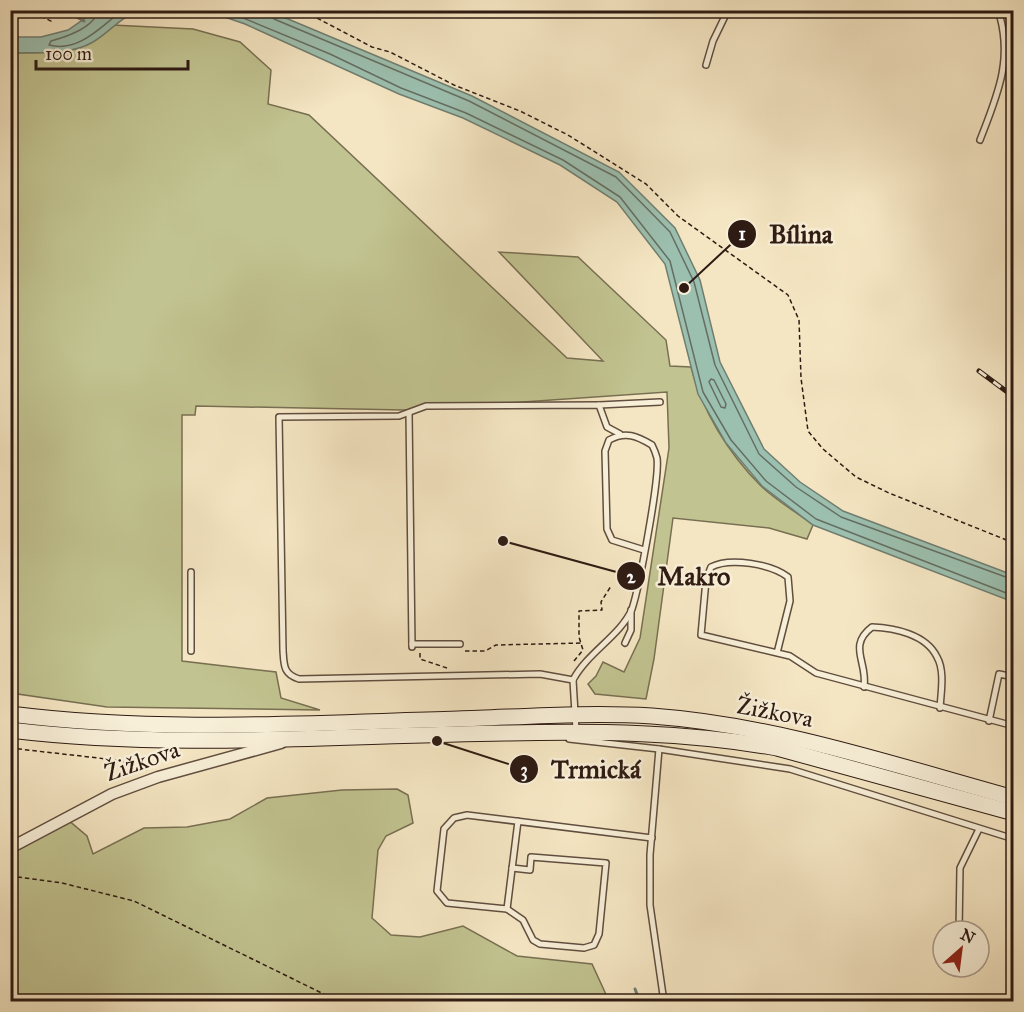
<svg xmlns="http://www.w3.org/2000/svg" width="1024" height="1012" viewBox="0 0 1024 1012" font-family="'IM FELL Great Primer',serif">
	<rect width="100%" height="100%" fill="#f5e6c3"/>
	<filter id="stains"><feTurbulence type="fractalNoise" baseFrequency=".00333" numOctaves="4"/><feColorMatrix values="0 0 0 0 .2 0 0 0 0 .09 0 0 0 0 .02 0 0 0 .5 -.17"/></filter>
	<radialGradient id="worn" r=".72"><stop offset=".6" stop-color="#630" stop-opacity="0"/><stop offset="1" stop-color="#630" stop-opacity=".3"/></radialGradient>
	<g fill="#c1c390" stroke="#786f52" stroke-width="1.5">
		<path d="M112,25l81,4 47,13 31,28 -3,34 41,11 258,243 36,3 -104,-109 79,5 88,83 4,26 21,1c11,44 38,87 70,119 15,14 35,26 52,39l-6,14 -38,-11 -96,-10 -19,141 -8,40 -51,-5 -7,-10 8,-8 7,-14 21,10 16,-34 29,-190 -2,-56 -263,18 -208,-4 -1,9h-13v246l94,11 5,26 39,12 -213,-3 -96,-14v-640c38,-1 73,3 101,-28z"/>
		<path d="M397,789l11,6 5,28 -27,13 -8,14 -6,68 19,17 29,2 43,-11 54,30 75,8 17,37h-598l-1,-148 58,-33 19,16 6,18 51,-26 43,-1 43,-8 37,-21 75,-8z"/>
	</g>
	<g fill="#9cc0b0" stroke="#707e71" stroke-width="1.5">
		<path d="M97,10l42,1c-19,6 -29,21 -46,31 -24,14 -55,10 -82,11v-16h30l27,-7z"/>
		<path d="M194,11h75l203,85 147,76 56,56 25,52 20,82 44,87 36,33 43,29 170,64v27l-200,-77 -51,-39 -36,-43 -28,-49 -33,-130 -48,-62 -57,-37 -97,-47 -64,-24 -154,-70 -29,-10z"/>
	</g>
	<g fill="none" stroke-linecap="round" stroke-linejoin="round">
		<g stroke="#656e62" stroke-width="1.5">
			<path d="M98,10c-3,18 -33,27 -47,31l-2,4c30,8 52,-19 74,-35"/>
			<path d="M224,10l106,44 71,34 65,25 97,47 57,37 50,64 33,131 28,48 35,41 50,38 198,77"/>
			<path d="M269,10l5,9 195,82 147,76 54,55 24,50 21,83 44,89 37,33 45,30 173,63"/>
			<path d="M711,379l3,1 12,24 -1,4 -4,-1 -12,-25z"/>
		</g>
		<g stroke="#707e71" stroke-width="3">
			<path d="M64,10l20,11"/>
			<path d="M635,989l5,13"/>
		</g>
		<g stroke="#604e3f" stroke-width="8">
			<g id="lane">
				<path d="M706,65l7,-24 15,-31"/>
				<path d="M980,140c17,-44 34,-81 18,-130"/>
				<path d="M599,405l61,-3"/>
				<path d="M409,413l3,234"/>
				<path d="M625,643l6,-13v-20"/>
				<path d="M412,644h48"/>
				<path d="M191,651v-79"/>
				<path d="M777,653l13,-52 -2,-24c-17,-13 -58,-20 -77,-10l-5,13 -5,55 89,21 26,17 198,53"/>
				<path d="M573,680c14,-27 48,-45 59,-71 7,-21 28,-131 25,-151 -1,-4 -3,-9 -5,-13 -15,-9 -26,-14 -43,-5l-4,11 2,78 5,11 32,10"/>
				<path d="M864,687c4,-25 -17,-41 8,-60 22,1 54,7 65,30 8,14 4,35 3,51"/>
				<path d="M989,721l10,-47 15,3"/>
				<path d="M576,730l-3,-50 -33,-6 -241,5c-16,-5 -15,-14 -16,-29l-4,-233 120,-1 27,-10 173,-1 8,22 13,7"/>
				<path d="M569,739l90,10 131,20 224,70"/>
				<path d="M659,749l-9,106v50l14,97"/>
				<path d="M518,821l-11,88 -60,-6 -10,-12 7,-62 10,-11 13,-3 185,23"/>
				<path d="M507,909l16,11 10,20 7,4 44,4 10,-3 5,-11 7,-71 -75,-6 -1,13 -18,-2"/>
				<path d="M959,931l1,-63 19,-39"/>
			</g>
		</g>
		<g stroke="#604e3f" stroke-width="13">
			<path id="street" d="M10,848l102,-54 46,-17 123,-34"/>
		</g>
		<g stroke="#2e1b13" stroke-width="17">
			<g id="secondary">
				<path d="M10,714c148,19 300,9 448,5 65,-2 129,-7 194,-3 124,9 242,49 362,82"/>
				<path d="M10,730c165,20 331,5 495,3 92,-2 182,-1 272,15l237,65"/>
			</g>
		</g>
		<g stroke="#2e1b13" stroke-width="1.5" stroke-dasharray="4.5 3" stroke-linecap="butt">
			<path d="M27,10l26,12"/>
			<path d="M296,10l19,7 57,30 18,5 64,33 66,26 48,24 78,49 32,32 110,79 11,25 2,58 7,53 15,18 33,28 33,16 125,50"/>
			<path d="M465,651h20l11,-6 86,-2"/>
			<path d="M420,653v6l27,9"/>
			<path d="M574,661l9,-11 -4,-13v-26l23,-1 -1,-8 10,-16"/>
			<path d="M10,748l106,12 32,10"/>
			<path d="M10,876l52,7 72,18 206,101"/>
		</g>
		<use href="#lane" stroke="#f8efd8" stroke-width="5"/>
		<use href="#street" stroke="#f8efd8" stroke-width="10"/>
		<use href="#secondary" stroke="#f8efd8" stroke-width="15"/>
		<g stroke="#2e1b13" stroke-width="5">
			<path id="rail" d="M979,371l35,26"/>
		</g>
		<use href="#rail" stroke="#f8efd8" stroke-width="3" stroke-dasharray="9" stroke-linecap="butt"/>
	</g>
	<g text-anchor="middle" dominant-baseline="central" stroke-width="5" stroke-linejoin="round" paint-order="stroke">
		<g font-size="24" fill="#2e1b13" stroke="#f8efd8">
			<text transform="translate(775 712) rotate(11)">Žižkova</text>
			<text transform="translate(142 761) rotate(-19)">Žižkova</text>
		</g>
	</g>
	<path fill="none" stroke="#2e1b13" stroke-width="2" d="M684 288L742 234M503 541L631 576M437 741L524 769"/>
	<g fill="#2e1b13" stroke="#f8efd8" stroke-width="2">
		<circle cx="684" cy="288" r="6"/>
		<circle cx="503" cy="541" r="6"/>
		<circle cx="437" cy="741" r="6"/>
		<circle cx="742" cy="234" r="15"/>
		<circle cx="631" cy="576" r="15"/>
		<circle cx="524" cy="769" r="15"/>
	</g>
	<g font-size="18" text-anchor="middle" font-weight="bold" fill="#fff">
		<text x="742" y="240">1</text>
		<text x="631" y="583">2</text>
		<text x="524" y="776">3</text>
	</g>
	<g font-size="26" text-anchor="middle" font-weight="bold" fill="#2e1b13" stroke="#f8efd8" stroke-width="5" stroke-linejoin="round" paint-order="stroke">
		<text x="801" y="243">Bílina</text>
		<text x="694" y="585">Makro</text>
		<text x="596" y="778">Trmická</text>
	</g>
	<rect width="1024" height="1012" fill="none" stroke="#f5e6c3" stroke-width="36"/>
	<rect x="12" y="12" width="1000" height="988" fill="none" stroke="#2e1b13" stroke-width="3"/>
	<rect x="18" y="18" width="988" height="976" fill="none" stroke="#2e1b13" stroke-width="1.5"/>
	<g transform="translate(961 949) rotate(28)"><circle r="28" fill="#f8efd8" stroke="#a79a89" stroke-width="1.5"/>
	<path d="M0-4.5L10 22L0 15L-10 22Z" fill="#8f2418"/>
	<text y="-9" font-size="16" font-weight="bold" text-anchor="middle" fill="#2e1b13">N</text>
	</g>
	<path d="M36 60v9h152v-9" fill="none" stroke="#2e1b13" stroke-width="3"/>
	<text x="45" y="60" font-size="18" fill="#2e1b13" stroke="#f8efd8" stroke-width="4.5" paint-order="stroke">100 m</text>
	<rect width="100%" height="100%" filter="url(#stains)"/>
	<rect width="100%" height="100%" fill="url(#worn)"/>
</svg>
